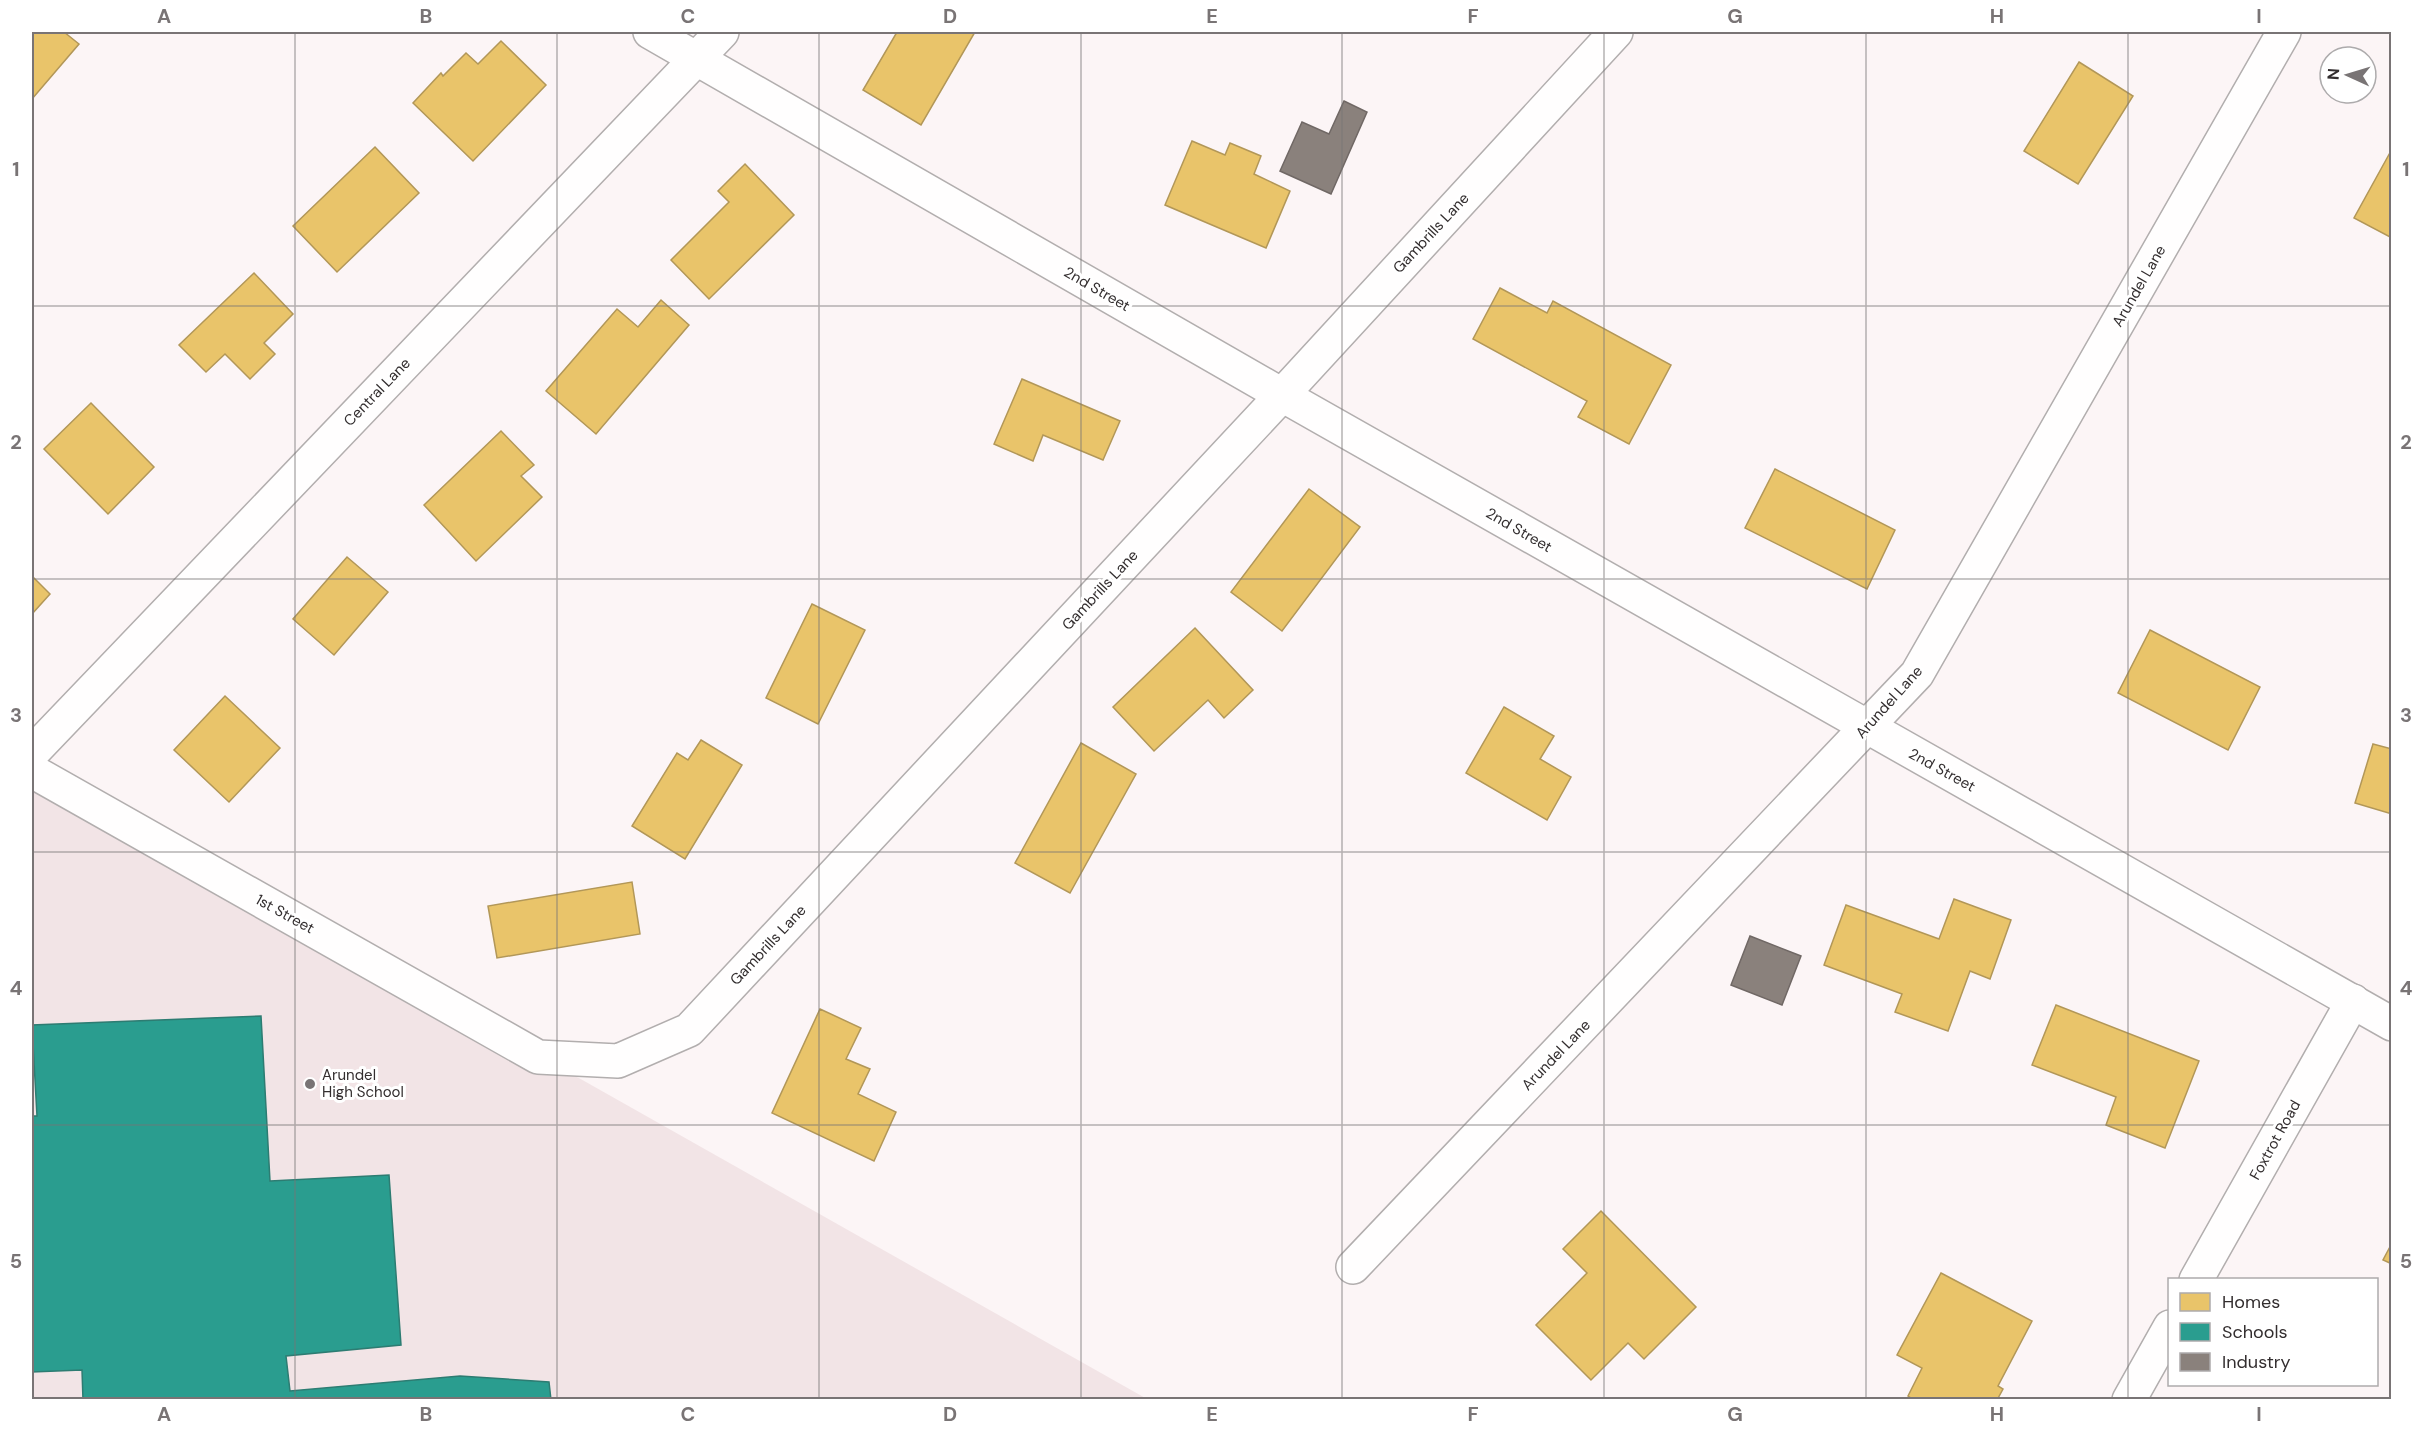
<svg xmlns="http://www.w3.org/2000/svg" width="2423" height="1431" viewBox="0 0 2423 1431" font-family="'DM Sans',sans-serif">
	<rect width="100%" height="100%" fill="#fcf5f6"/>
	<path fill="#f2e4e6" d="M32,769l1115,630h-1115z"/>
	<g fill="#e9c46a" stroke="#b29758" stroke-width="1.5">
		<path d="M32,32h32l15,12 -47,55z"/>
		<path d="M897,32h78l-54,93 -58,-35z"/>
		<path d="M501,41l45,44 -73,76 -60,-58 28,-30 2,3 23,-23 12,11z"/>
		<path d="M2079,62l54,34 -55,88 -54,-33z"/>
		<path d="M1192,141l33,14 5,-12 31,13 -7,18 36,17 -24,57 -101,-43z"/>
		<path d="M375,147l44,46 -82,79 -44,-46z"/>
		<path d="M2392,149v89l-38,-20z"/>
		<path d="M745,164l49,51 -85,84 -38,-39 58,-58 -11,-11z"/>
		<path d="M254,273l39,41 -29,29 11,11 -25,25 -25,-25 -19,18 -27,-27z"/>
		<path d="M1500,288l47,25 6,-12 118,64 -42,79 -51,-27 9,-16 -114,-62z"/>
		<path d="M661,300l28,25 -93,109 -50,-43 71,-82 21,18z"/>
		<path d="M1022,379l98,42 -17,39 -60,-25 -10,26 -39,-17z"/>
		<path d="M91,403l63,64 -46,47 -64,-65z"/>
		<path d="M501,431l33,34 -13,11 21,21 -66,64 -52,-56z"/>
		<path d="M1775,469l120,61 -28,59 -122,-61z"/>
		<path d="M1309,489l51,38 -78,104 -51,-39z"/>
		<path d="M347,557l41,35 -54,63 -41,-36z"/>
		<path d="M32,576l18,18 -18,20z"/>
		<path d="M812,604l53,26 -47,94 -52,-26z"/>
		<path d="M1195,628l58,62 -29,28 -16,-18 -54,51 -41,-44z"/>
		<path d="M2150,630l110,57 -32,63 -110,-57z"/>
		<path d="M225,696l55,52 -51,54 -55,-52z"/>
		<path d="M1504,707l50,29 -14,23 31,18 -24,43 -81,-47z"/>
		<path d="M701,740l41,25 -57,94 -53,-33 45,-73 11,7z"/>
		<path d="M1081,743l55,31 -66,119 -55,-30z"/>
		<path d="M2373,744l19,5v65l-37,-11z"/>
		<path d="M632,882l8,52 -143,24 -9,-52z"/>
		<path d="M1954,899l57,21 -21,59 -20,-8 -22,60 -53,-19 7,-18 -78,-29 22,-60 93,34z"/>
		<path d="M2056,1005l143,56 -34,87 -59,-23 10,-28 -84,-32z"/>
		<path d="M820,1009l41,19 -15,31 24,10 -12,25 38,18 -22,49 -102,-48z"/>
		<path d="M1601,1211l95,96 -52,52 -16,-16 -37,37 -55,-55 51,-52 -24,-24z"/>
		<path d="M2392,1243v21l-9,-4z"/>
		<path d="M1941,1273l91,48 -34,65 5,3 -6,11h-83l-6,-4 14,-28 -25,-13z"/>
	</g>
	<path fill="#2a9d8f" stroke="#2d7c72" stroke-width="1.5" d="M261,1016l9,165 119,-6 12,170 -115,11 4,35 170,-15 89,6 2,18h-468l-1,-30 -50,2v-256h5l-5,-91z"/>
	<g fill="#8a817c" stroke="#706865" stroke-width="1.5">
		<path d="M1344,101l23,11 -36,82 -51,-23 22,-49 27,12z"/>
		<path d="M1750,936l51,20 -19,49 -51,-20z"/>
	</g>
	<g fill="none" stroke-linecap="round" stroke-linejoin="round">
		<g stroke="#b2aeae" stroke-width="36">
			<g id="minor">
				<path d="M650,32l632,363 1110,629"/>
				<path d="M32,753l690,-721"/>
				<path d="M32,771l506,286 80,4 71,-31 593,-635 334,-363"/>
				<path d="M1353,1267l564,-593 367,-642"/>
				<path d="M2196,1280l157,-279"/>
				<path d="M2129,1400l41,-73"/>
			</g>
		</g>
		<use href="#minor" stroke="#fffefe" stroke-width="33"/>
	</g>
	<path fill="none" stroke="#797475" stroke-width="1.5" stroke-opacity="0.55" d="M295,32v1368M557,32v1368M819,32v1368M1081,32v1368M1342,32v1368M1604,32v1368M1866,32v1368M2128,32v1368M32,306h2360M32,579h2360M32,852h2360M32,1125h2360"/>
	<circle fill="#797475" stroke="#fff" stroke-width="2" cx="310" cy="1084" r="6"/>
	<g text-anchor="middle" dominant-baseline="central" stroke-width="6" stroke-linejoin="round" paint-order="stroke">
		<g font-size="15" fill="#332e2f" stroke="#fff">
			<text transform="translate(1431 233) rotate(-47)">Gambrills Lane</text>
			<text transform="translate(2139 286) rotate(-60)">Arundel Lane</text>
			<text transform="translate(1097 289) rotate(30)">2nd Street</text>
			<text transform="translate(377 392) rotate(-46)">Central Lane</text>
			<text transform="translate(1519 530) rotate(30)">2nd Street</text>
			<text transform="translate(1100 590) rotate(-47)">Gambrills Lane</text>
			<text transform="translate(1889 702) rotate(-48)">Arundel Lane</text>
			<text transform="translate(1942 770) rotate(29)">2nd Street</text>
			<text transform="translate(285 914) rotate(29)">1st Street</text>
			<text transform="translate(768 945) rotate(-47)">Gambrills Lane</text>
			<text transform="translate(1556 1055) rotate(-46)">Arundel Lane</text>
			<text transform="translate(2275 1140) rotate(-61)">Foxtrot Road</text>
		</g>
		<g font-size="15" fill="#332e2f" stroke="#fff" text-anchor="start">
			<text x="322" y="1075">Arundel<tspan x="322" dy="17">High School</tspan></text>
		</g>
	</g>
	<rect width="2423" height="1431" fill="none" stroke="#ffffff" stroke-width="66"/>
	<rect x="2168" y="1278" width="210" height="108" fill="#ffffff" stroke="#adabac" stroke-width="1.5"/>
	<rect x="2180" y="1293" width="30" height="18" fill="#e9c46a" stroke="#adabac" stroke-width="1.5"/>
	<text x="2222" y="1308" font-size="18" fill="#332e2f">Homes</text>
	<rect x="2180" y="1323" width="30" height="18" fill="#2a9d8f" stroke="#adabac" stroke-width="1.5"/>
	<text x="2222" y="1338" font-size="18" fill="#332e2f">Schools</text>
	<rect x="2180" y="1353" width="30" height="18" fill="#8a817c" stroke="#adabac" stroke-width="1.5"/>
	<text x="2222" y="1368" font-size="18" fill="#332e2f">Industry</text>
	<g transform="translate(2348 75) rotate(274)"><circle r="28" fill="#ffffff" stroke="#adabac" stroke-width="1.5"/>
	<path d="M0-4.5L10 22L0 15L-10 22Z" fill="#797475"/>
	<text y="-9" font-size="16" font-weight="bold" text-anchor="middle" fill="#332e2f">N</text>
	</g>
	<rect x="33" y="33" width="2357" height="1365" fill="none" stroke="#797475" stroke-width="2"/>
	<g font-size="20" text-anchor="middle" font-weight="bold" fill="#797475">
		<text x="164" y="23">A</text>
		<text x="426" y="23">B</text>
		<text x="688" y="23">C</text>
		<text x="950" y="23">D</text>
		<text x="1212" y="23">E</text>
		<text x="1473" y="23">F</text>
		<text x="1735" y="23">G</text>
		<text x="1997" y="23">H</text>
		<text x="2259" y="23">I</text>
		<text x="16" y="176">1</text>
		<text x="2406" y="176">1</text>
		<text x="16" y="449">2</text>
		<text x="2406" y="449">2</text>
		<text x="16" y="722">3</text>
		<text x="2406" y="722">3</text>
		<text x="16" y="995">4</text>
		<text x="2406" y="995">4</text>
		<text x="16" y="1268">5</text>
		<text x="2406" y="1268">5</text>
		<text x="164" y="1421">A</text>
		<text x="426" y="1421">B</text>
		<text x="688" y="1421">C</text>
		<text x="950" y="1421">D</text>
		<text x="1212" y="1421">E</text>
		<text x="1473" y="1421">F</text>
		<text x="1735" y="1421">G</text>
		<text x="1997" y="1421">H</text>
		<text x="2259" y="1421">I</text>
	</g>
</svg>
